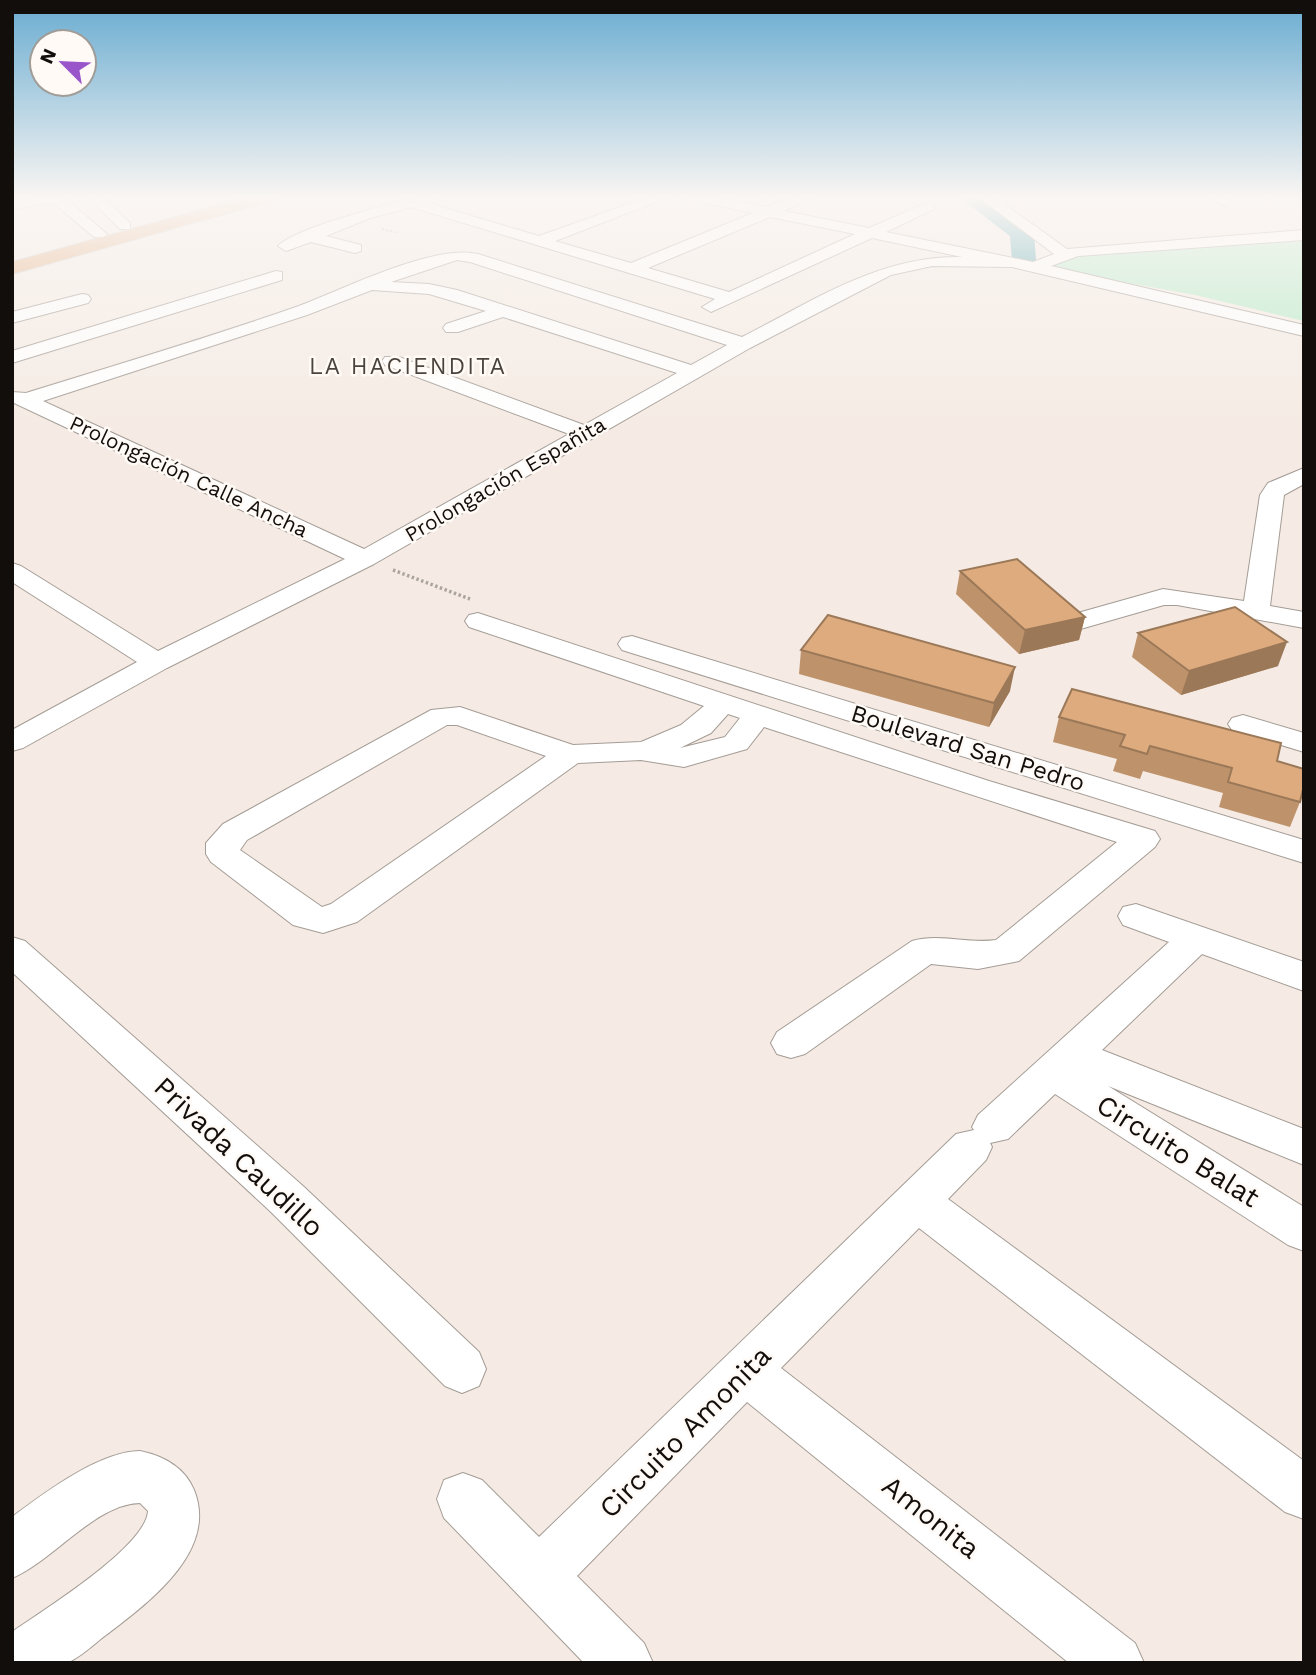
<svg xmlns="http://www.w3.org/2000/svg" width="1316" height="1675" viewBox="0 0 1316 1675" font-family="'Work Sans',sans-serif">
	<rect width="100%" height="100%" fill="#f5ebe4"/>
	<path fill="#b5eac7" d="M1304,239v82l-109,-26 -149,-27 35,-13z"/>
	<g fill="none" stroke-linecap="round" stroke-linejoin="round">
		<path fill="#4ca0ae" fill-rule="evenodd" d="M958,196h25l47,32 4,5 2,27 -3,5h-18l-3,-5 -2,-24z"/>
		<g stroke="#a49c95" stroke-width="2">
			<g id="minor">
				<path d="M39,196h24l44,38 -3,3h-10l-42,-35 -40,8v-8z"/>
				<path d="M87,196h15l28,27v6h-10z"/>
				<path d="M421,196h15l-1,5 -7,2 111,33 112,-40h21l-117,45 76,22 122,-50 -66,-14 -2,-3h28l54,11 28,-11h19l-30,15 85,17 60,-26 7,4 -2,3 -48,23 147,30 21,-8 -77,-58h16l74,53 237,-19v10l-226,16 -27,10 253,59v11l-292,-69 -80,-1 -41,9 -141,73 -376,216 -207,104 -144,80 -11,3v-21l125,-68 -125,-80v-19l9,3 137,85 187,-92 -333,-157v-10l14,1c90,-28 181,-55 270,-86 44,-16 138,-64 182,-53l264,83c71,-36 138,-82 220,-80l-90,-19 -161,74 -9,-5 13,-8 -304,-92 -41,11 -44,18 35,9v6l-6,2 -44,-11 -25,9 -8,-5c17,-18 115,-43 143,-50zM770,217l85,17 -126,58 -81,-24zM457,260l13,2 257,83 -36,20 -234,-75 -28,-6 -38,-2zM372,290l57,4 57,17 -40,13 -3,4 3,4h12l45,-15 174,56 -93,52 -185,-68h-14l-3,4 3,4 184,69 -205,115 -321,-148 264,-86z"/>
				<path d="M1206,196h18l8,6 -7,4z"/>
				<path d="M276,271l6,1v8l-270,83v-12z"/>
				<path d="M82,294l6,1 3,4 -3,4 -76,20v-11z"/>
				<path d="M1304,468v16l-20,11 -14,111 34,6v16l-127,-23h-13l-94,27 -10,-2 -3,-6 3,-6 103,-29 81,12 16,-106 8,-12z"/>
				<path d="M478,613l511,168 166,50 5,8 -5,8 -136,114 -41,8 -47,-5 -126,90 -14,4 -14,-4 -6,-11 6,-11 135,-91c27,-8 56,3 84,-1l121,-98 -353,-115 -17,22 -63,18 -43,-7 -63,3 -221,159 -34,11 -30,-8 -82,-63 -5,-8v-11l17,-19 208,-114 29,-3 113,38 68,-3 40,-17 23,-19 -235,-79 -4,-6 4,-6zM728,714l12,4 -15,19 -45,11 31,-15zM447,725h10l89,31 -215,148 -9,3 -82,-57 7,-10z"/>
				<path d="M632,636l672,204v23l-682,-213 -4,-6 4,-6z"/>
				<path d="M1243,715l61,18v19l-72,-22 -4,-6 4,-6z"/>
				<path d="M1136,904l168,58v29l-102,-37 -100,96 202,79v36l-196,-79 196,121v44l-16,-6 -233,-151 -47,45 -18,4 2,4 -6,13 -38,39 356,262v58l-19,-7 -366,-284 -138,140 354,275 9,20h-75l-322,-261 -170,174 67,67 9,20h-69l-140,-145 -7,-19 7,-19 19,-7 19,7 57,57 417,-403 18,-4 -2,-3 6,-12 191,-173 -46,-17 -5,-9 5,-9z"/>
				<path d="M12,937l13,4 278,245 176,166 7,17 -7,17 -17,7 -17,-7 -174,-174 -259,-240z"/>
				<path d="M140,1451c24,5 45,17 54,39 25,61 -46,113 -88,145 -11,8 -27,24 -40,28 -15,4 -38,0 -54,0v-31c30,-21 134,-85 136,-121l-8,-8c-45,1 -87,58 -128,75v-61c32,-24 88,-66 128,-66z"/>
			</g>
		</g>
		<g stroke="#cbcac9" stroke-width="2">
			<path id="major" d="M251,196h26l-2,4 -263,74v-12z"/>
		</g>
		<path stroke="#aca59f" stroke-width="2" stroke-dasharray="2 2" stroke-linecap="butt" d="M382,229l16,4"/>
		<path stroke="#aca59f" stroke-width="3.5" stroke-dasharray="2.5 2.5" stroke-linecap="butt" d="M393,570l77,29"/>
		<use href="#minor" fill="#fff" fill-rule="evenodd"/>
		<use href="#major" fill="#e2aa7c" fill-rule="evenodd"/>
	</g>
	<g fill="#be936c">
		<path d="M960,571l125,46 -6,23 -60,14 -63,-60z"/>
		<path d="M1138,633l140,33 -97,29 -49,-38z"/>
		<path d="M801,650l209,41 -21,36 -190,-53z"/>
		<path d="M1059,717l218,44 23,41 -10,25 -71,-20 4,-14 -80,-22 -3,8 -27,-8 4,-12 -64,-17z"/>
	</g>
	<g fill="#9b7858">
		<path d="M1085,617l-6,23 -60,14 6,-24z"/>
		<path d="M1287,642l-9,24 -97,29 8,-24z"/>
		<path d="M1015,667l-5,24 -21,36 5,-24z"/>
	</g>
	<g fill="#ddab7e" stroke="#9b7858" stroke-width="2">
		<path d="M1017,559l68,58 -60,13 -65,-59z"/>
		<path d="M1235,607l52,35 -98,29 -51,-38z"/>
		<path d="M828,615l187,52 -21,36 -193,-53z"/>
		<path d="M1072,689l209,54 -4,18 27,8v16l-4,17 -72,-20 4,-14 -82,-22 -3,8 -27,-8 5,-11 -66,-18z"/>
	</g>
	<linearGradient id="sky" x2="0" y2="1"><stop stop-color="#69acd1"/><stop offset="0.46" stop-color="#faf6f3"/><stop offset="1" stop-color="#faf6f3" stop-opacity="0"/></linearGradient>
	<rect width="1316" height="430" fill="url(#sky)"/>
	<g text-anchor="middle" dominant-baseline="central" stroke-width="5" stroke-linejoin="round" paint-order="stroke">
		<g font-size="21" fill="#110e0b" stroke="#fffaf5">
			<text transform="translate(189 476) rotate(25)">Prolongación Calle Ancha</text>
			<text transform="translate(505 479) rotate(-30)">Prolongación Españita</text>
		</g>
		<g font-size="23" letter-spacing="2" fill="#4b443e" stroke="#fffaf5">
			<text x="408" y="366">LA HACIENDITA</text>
		</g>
		<g font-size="24" fill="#110e0b" stroke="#fffaf5">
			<text transform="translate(968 748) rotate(17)">Boulevard San Pedro</text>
		</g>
		<g font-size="28" fill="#110e0b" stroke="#fffaf5">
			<text transform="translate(1178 1151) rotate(32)">Circuito Balat</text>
			<text transform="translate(239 1157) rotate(43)">Privada Caudillo</text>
			<text transform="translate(685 1432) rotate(-45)">Circuito Amonita</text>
			<text transform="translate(931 1517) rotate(38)">Amonita</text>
		</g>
	</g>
	<rect width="1316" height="1675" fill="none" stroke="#110e0b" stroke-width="28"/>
	<g transform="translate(63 63) rotate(294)"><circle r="33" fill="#fffaf5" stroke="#a09c97" stroke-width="2"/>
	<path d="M0-5L12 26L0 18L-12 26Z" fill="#9955ca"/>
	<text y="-10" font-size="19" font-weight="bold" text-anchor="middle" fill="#110e0b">N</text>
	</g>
</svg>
